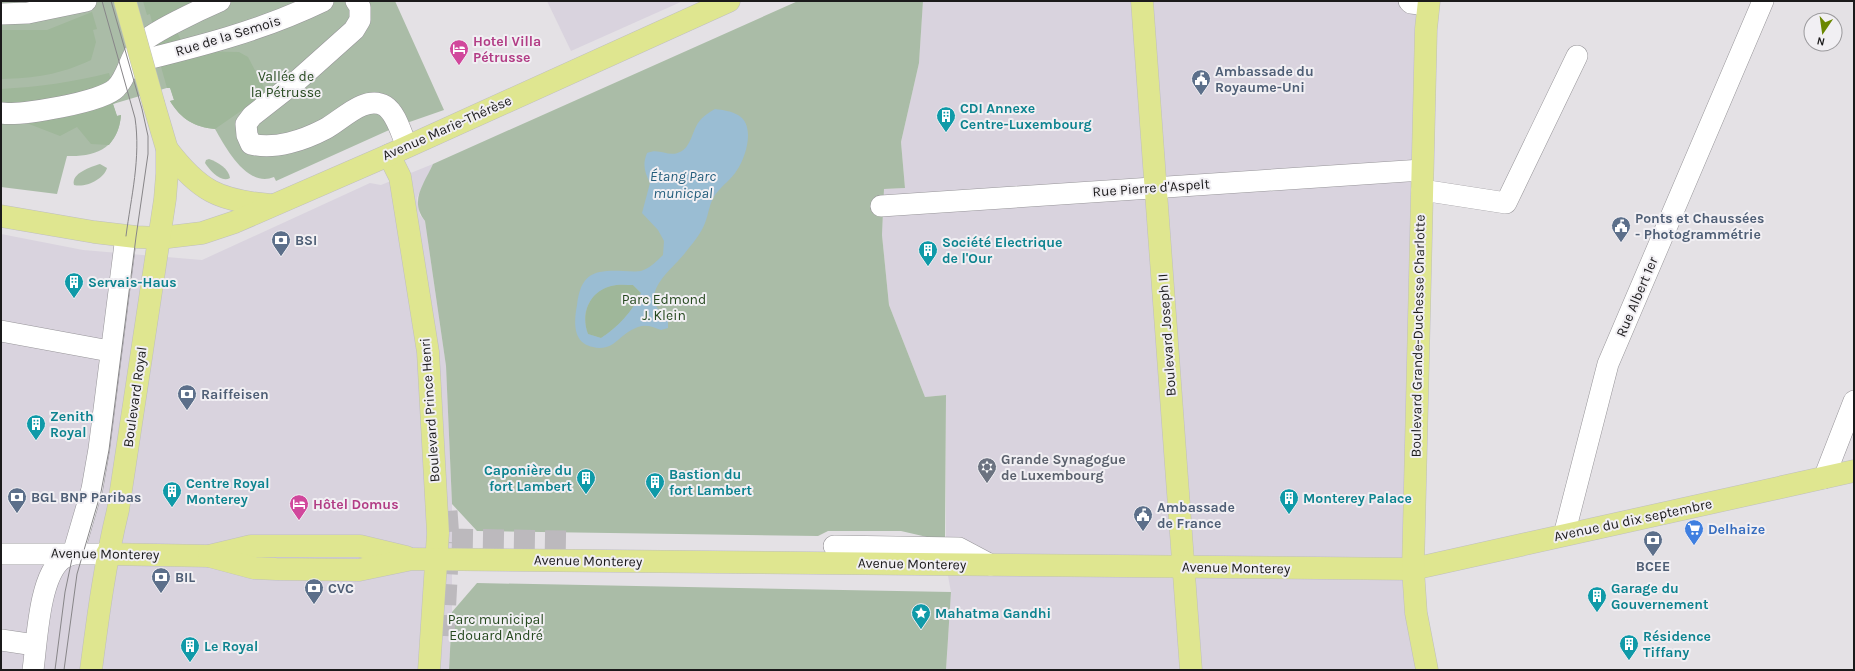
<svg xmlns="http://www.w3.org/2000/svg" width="1855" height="671" viewBox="0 0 1855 671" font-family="Karla,sans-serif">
	<rect width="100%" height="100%" fill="#e4e1e5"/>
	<g fill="#d9d3de">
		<path d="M547,1h136l-112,50z"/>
		<path d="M923,1h506l-16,535 14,134h-481l5,-78 -5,-27v-170l-21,2 -36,-92 -7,-70 2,-46 21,-1 -4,-46 18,-79z"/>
		<path d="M433,164l-16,34 3,17 5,6 21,145 6,138v108l-3,58h-448v-436l82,16 119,10 168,-77 11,2z"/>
	</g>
	<g fill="#aabca7">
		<path d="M1,1h394l49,109 -46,16 -122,55 -2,-4c-27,11 -48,-29 -59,-48 -21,-2 -34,-10 -45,-28l4,-1 -4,-13 -57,17 4,12 4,-1c-3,33 -24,42 -54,41l-10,38 -56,-7z"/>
		<path d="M798,1h125l-4,62 -18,79 4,46 -21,1 -2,46 7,70 36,92 21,-2 -1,142h-18l-26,-6h-73l-10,5 -341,-5 -25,-27 -6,-138 -21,-145c-16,-20 -1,-37 8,-57z"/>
		<path d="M209,159c9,3 20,10 21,19 -9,5 -20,-7 -25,-15l1,-3z"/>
		<path d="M100,164l7,4c-3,11 -21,20 -33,17 -3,-12 17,-18 26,-21z"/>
		<path d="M477,583l474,9 -5,78h-497l3,-58z"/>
	</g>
	<g fill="#9fb79a">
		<path d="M143,1h65l-31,31 4,8 -1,11 59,1 9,5 19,36 -52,36c-21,-2 -34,-10 -45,-28l4,-1 -4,-12h-3l-17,-60 3,-2 -3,-12 -3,1z"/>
		<path d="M92,12l5,17 -4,1 3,12 -5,18c-32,15 -56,18 -90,19v-49h46z"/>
		<path d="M109,73l4,14 -10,5 -102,13v-16c37,-2 72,-7 108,-16z"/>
		<path d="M115,95l2,7 -4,2 4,12 4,-1c-1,12 -4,20 -12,30l-18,-1 -14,-17 -17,9 -31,-12 1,-7z"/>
		<path d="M633,285l8,8c-9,19 -23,34 -40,45l-13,-4c-7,-20 1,-43 23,-48 7,-2 15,-1 22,-1z"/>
	</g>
	<path fill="#9abdd3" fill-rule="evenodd" d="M715,109c8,1 16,2 23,6 18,10 8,42 -1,55 -5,9 -15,15 -22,25 -6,9 -6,18 -10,28 -4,11 -13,21 -20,30 -11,14 -32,29 -31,47 1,8 8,13 14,19v9l-7,2c-8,-3 -15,-6 -23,-3 -11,4 -17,11 -25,17 -6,4 -14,5 -20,3 -21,-4 -19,-26 -16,-42 4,-32 17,-35 46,-34 6,0 12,1 18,0 9,-3 15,-9 22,-16l1,-14 -6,-11 -16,-17 8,-30c-5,-10 -8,-18 -3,-30 13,-6 21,5 33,-1 11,-5 12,-20 18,-29 4,-6 10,-10 17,-14zM633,285l8,8c-9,19 -23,34 -40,45l-13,-4c-8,-20 1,-42 23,-48 7,-2 15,-1 22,-1z"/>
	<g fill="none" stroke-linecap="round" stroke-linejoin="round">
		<g stroke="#bcb9bd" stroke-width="21" stroke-dasharray="21 10" stroke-linecap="butt">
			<path d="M447,511l2,28 118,2"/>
			<path d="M444,636l5,-94"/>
		</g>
		<g stroke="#979599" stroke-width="22">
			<g id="minor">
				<path d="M356,1l4,6v13l-6,10 -56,50 -46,36 -6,8 1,11 4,9c24,6 53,-4 74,-15 16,-8 40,-35 60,-23 12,8 16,28 22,40"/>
				<path d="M1409,1l2,2 17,2"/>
				<path d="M1,14l27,-1 58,-12"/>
				<path d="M131,63c66,-16 130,-32 192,-62"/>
				<path d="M1,113c20,3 102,-11 115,-25 12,-12 13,-30 24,-43 9,-12 64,-37 80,-44"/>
				<path d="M1422,190l84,13 71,-147"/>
				<path d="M881,206l541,-36"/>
				<path d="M1,331l103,19"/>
				<path d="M1824,478l30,-77"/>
				<path d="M1564,535l44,-171 155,-363"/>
				<path d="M834,546l125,2 32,17"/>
				<path d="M1,554h106"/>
				<path d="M1,640l27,4"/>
				<path d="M33,670c4,-29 6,-93 29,-111 3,-2 8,-4 11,-5l19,-65 7,-40 27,-213"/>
			</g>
		</g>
		<g stroke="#bfbfbf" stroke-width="23">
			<g id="major">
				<path d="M1142,1l49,669"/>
				<path d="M167,149c32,42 52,52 104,56"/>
				<path d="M389,155l11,22 28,175 10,181 -9,137"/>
				<path d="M1,216l93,16 42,5 24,1 42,-5 33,-11 154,-67 340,-154"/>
				<path d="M107,554l102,2 42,-10h109l46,11"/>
				<path d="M209,556l45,12 22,1 83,1 53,-11 1001,10 441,-98"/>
				<path d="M91,670c7,-54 14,-107 27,-160l47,-311 2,-25v-25l-13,-44"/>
				<path d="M1427,670l-11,-57 -3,-44 13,-540 3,-28"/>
			</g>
		</g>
		<use href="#minor" stroke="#fff" stroke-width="21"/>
		<use href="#major" stroke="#dfe690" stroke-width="22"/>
		<g stroke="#878588" stroke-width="1">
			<path d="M102,1l33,117c6,40 -4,79 -9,118"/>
			<path d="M55,670l10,-78 8,-38"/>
			<path d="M64,670l13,-96 24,-82 8,-42 27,-213 12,-83v-18l-6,-27 -31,-108"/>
		</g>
		<g stroke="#bfbfbf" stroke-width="23" stroke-linecap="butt">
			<path id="major-bridge" d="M125,1l29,104"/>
		</g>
		<use href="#major-bridge" stroke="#dfe690" stroke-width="22"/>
	</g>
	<defs>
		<g id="hotel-pin" transform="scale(1)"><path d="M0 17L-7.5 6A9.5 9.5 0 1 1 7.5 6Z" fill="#d1479c" stroke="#f1eff3"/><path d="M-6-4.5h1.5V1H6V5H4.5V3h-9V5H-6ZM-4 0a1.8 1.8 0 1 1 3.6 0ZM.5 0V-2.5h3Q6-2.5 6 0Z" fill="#fff"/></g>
		<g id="civic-pin" transform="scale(1)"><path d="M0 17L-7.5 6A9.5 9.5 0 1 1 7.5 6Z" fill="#5c6f8a" stroke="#f1eff3"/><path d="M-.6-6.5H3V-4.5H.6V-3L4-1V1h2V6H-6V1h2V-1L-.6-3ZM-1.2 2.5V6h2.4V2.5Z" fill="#fff"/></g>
		<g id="building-pin" transform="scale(1)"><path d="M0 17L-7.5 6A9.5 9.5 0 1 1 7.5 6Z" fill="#0f9aa8" stroke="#f1eff3"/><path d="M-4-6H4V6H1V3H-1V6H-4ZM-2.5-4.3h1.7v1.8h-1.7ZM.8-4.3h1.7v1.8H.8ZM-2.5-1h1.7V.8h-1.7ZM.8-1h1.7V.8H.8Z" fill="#fff"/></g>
		<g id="bank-pin" transform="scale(1)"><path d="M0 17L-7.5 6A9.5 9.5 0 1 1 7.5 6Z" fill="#5c6f8a" stroke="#f1eff3"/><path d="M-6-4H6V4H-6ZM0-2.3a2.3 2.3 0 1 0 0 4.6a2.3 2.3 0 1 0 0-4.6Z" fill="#fff"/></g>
		<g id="synagogue-pin" transform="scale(1)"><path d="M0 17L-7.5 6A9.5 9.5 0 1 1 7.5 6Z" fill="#6b7280" stroke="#f1eff3"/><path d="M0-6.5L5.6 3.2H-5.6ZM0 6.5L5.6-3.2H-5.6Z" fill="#fff"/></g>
		<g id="supermarket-pin" transform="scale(1)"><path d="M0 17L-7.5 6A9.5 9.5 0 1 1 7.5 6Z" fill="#3f7fe0" stroke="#f1eff3"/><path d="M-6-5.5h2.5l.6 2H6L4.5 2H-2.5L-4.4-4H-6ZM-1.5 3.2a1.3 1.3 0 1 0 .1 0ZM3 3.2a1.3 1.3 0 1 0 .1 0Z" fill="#fff"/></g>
		<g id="sight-pin" transform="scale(1)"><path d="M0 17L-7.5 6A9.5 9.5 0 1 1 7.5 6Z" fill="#0f9aa8" stroke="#f1eff3"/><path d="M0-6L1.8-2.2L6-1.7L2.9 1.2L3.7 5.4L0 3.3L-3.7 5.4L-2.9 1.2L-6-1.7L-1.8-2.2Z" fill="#fff"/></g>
	</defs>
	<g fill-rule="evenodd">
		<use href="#hotel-pin" x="459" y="49"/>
		<use href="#civic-pin" x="1201" y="79"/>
		<use href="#building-pin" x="946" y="116"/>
		<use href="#civic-pin" x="1621" y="226"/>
		<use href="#bank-pin" x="281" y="240"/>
		<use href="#building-pin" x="928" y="250"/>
		<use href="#building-pin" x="74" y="282"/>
		<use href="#bank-pin" x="187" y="394"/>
		<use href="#building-pin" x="36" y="424"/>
		<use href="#synagogue-pin" x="987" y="467"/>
		<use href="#building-pin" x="586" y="478"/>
		<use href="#building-pin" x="655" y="482"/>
		<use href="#building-pin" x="172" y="491"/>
		<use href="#bank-pin" x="17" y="497"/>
		<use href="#building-pin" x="1289" y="498"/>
		<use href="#hotel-pin" x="299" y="504"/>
		<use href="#civic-pin" x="1143" y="515"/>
		<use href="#supermarket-pin" x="1694" y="529"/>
		<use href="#bank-pin" x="1653" y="540"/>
		<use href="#bank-pin" x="161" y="577"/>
		<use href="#bank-pin" x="314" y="588"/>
		<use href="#building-pin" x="1597" y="596"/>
		<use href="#sight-pin" x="921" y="613"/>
		<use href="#building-pin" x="1629" y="644"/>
		<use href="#building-pin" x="190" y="646"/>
	</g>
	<g text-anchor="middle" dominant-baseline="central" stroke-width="4" stroke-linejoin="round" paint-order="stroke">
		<g font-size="14" fill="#1b1a1b" stroke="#f1eff3">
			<text transform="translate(228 36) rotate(-17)">Rue de la Semois</text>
			<text transform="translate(447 128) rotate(-24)">Avenue Marie-Thérèse</text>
			<text transform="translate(1151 188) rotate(-4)">Rue Pierre d'Aspelt</text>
			<text transform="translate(1637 297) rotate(-67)">Rue Albert 1er</text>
			<text transform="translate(1167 335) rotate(-94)">Boulevard Joseph II</text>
			<text transform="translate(1418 336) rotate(-89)">Boulevard Grande-Duchesse Charlotte</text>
			<text transform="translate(135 397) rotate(-82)">Boulevard Royal</text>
			<text transform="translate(430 410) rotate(-94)">Boulevard Prince Henri</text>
			<text transform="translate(1633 520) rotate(-12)">Avenue du dix septembre</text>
			<text transform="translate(105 554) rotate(1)">Avenue Monterey</text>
			<text transform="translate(588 561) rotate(1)">Avenue Monterey</text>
			<text transform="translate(912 564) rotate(1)">Avenue Monterey</text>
			<text transform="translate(1236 568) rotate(1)">Avenue Monterey</text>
		</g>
		<g font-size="14" font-weight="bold" fill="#b23c85" stroke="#f1eff3" text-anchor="start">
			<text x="473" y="41">Hotel Villa<tspan x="473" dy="16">Pétrusse</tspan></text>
			<text x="313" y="504">Hôtel Domus</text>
		</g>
		<g font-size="14" font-weight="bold" fill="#4e5e75" stroke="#f1eff3" text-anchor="start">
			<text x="1215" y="71">Ambassade du<tspan x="1215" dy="16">Royaume-Uni</tspan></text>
			<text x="1635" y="218">Ponts et Chaussées<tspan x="1635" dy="16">- Photogrammétrie</tspan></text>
			<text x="295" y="240">BSI</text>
			<text x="201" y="394">Raiffeisen</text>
			<text x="31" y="497">BGL BNP Paribas</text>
			<text x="1157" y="507">Ambassade<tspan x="1157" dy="16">de France</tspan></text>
			<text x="1653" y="566" text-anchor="middle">BCEE</text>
			<text x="175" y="577">BIL</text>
			<text x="328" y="588">CVC</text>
		</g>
		<g font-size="14" fill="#26491f" stroke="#f1eff3">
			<text x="286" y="76">Vallée de<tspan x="286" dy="16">la Pétrusse</tspan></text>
			<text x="664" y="299">Parc Edmond<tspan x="664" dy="16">J. Klein</tspan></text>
			<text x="496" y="619">Parc municipal<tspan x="496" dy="16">Edouard André</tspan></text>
		</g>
		<g font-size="14" font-weight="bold" fill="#0d838f" stroke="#f1eff3" text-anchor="start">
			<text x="960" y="108">CDI Annexe<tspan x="960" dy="16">Centre-Luxembourg</tspan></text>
			<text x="942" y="242">Société Electrique<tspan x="942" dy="16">de l'Our</tspan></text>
			<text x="88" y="282">Servais-Haus</text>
			<text x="50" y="416">Zenith<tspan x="50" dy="16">Royal</tspan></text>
			<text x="572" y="470" text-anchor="end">Caponière du<tspan x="572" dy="16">fort Lambert</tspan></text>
			<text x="669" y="474">Bastion du<tspan x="669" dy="16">fort Lambert</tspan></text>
			<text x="186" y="483">Centre Royal<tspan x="186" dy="16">Monterey</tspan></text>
			<text x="1303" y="498">Monterey Palace</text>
			<text x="1611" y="588">Garage du<tspan x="1611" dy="16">Gouvernement</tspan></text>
			<text x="935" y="613">Mahatma Gandhi</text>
			<text x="1643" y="636">Résidence<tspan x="1643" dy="16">Tiffany</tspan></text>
			<text x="204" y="646">Le Royal</text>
		</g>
		<g font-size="14" font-weight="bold" fill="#5b616d" stroke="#f1eff3" text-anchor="start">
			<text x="1001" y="459">Grande Synagogue<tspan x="1001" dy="16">de Luxembourg</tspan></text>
		</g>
		<g font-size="14" font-weight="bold" fill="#366cbe" stroke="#f1eff3" text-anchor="start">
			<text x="1708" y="529">Delhaize</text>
		</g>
		<g font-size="15" font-style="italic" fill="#245e7d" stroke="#f1eff3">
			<text x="683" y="176">Étang Parc<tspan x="683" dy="17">municpal</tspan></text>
		</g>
	</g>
	<rect width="1855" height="671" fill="none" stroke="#1b1a1b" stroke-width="4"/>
	<g transform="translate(1823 32) rotate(193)"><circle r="19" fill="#f1eff3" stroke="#9b9a9d"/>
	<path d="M0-3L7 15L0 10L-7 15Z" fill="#6a8700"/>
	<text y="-6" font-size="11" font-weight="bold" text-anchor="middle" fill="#1b1a1b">N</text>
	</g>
</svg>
